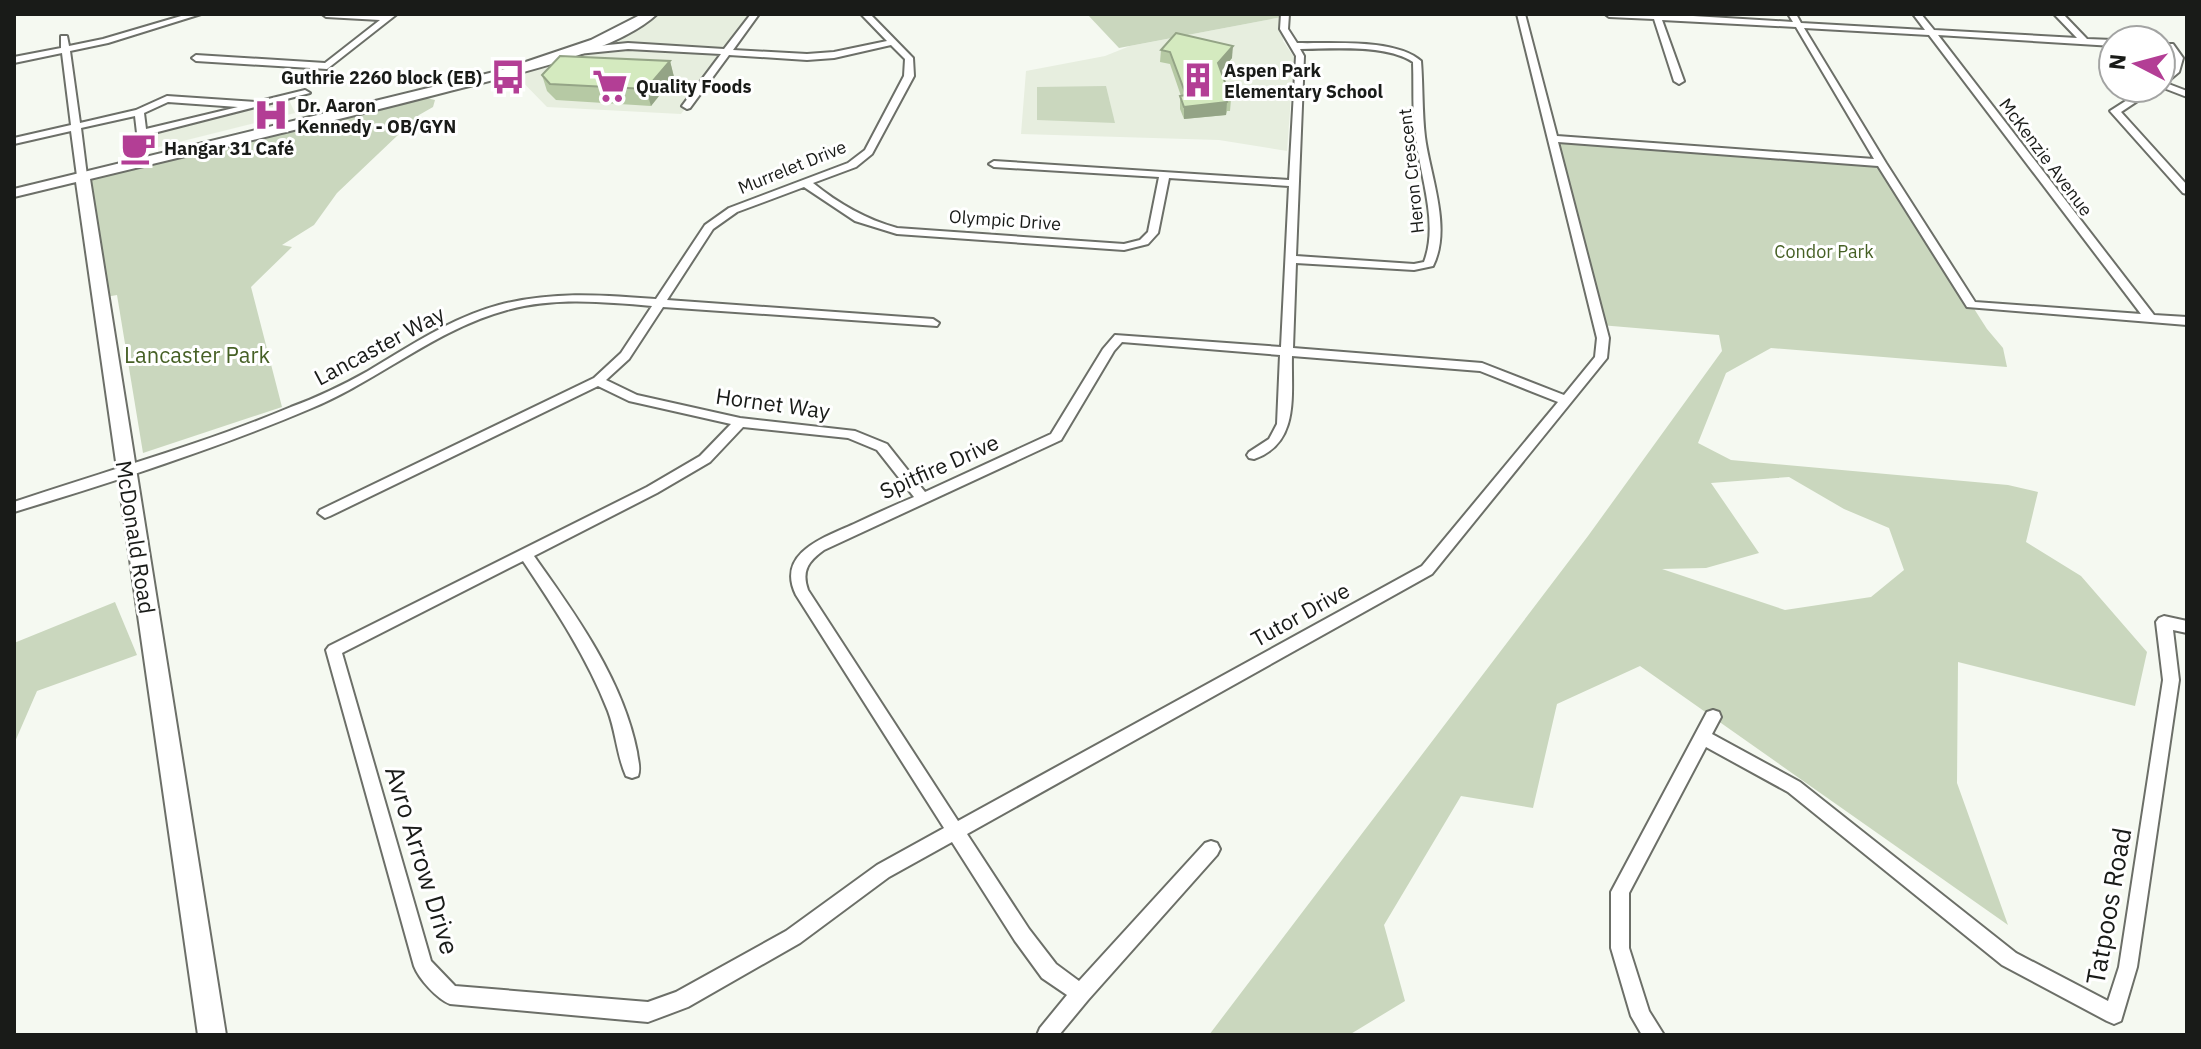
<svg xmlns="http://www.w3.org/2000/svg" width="2201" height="1049" viewBox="0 0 2201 1049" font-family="'IBM Plex Sans',sans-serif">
	<rect width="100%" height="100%" fill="#f5f9f1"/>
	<g fill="#e7eedf">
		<path d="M651,14h104l-74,100 -134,-7 -35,-36 62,-19z"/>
		<path d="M1282,17l1,24 11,16 -7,94 -68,-11 -198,-6 5,-63 79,-15 25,-10z"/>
		<path d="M289,100l6,13 -164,41 -3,-14z"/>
	</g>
	<g fill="#cad7be" fill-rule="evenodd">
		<path d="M1087,14h195v3l-163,31z"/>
		<path d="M1106,86l9,37 -78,-3v-33z"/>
		<path d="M418,96l17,4 -2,7 -14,8 -82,78 -23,32 -32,20 10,2 -41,40 31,120 -139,46 -26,-158 -17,3 -18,-122z"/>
		<path d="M1552,139l329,24 106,166 16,19 4,19 -236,-19 -45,25 -28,70 33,17 277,25 30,7 -12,50 55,34 66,76 -12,54 -177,-44 -1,121 51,142 -368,-259 -83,38 -24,104 -72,-12 -77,129 21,76 -56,34h-140l379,-499 134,-185 -3,-16 -119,-10zM1789,477l55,32 45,19 15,42 -33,27 -86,13 -123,-41 44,-1 53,-15 -48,-70z"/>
		<path d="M115,602l22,53 -100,36 -23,53v-101z"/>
	</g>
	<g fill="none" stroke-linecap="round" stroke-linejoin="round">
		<g stroke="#6c6f68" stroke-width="4">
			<g id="street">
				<path d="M188,14h13l-93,29 -38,8 10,72 56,-13 31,-14 89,6 49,-12 5,3 -168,43 -5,-3 -2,-17 -54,12 6,48 -5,3 -5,-3 -6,-45 -57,13v-6l57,-13 -9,-72 -48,10v-6l47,-9v-12h6l2,10 34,-7zM168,102l70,5 -92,22 -2,-16z"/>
				<path d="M322,14h75l-70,55 -131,-8 -4,-3 4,-3 129,8 55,-43 -54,-3z"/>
				<path d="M751,14h8l-26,36 74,4 27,-2 53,-11 -26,-27h9l43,44 1,18 -42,78 -16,13 -43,16c26,21 52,36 84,45l227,16 16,-4 8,-8 11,-55 -165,-10 -5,-3 5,-3 295,19 7,-124 -16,-27 1,-15h8l-1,15 9,14c34,1 98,-5 124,18 2,25 1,51 4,76 5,39 27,91 8,129l-19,4 -118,-7 -3,85 189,15 82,32 31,-38 2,-19 -80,-324h8l32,122 317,23 -78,-132 -134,-7 22,61 -5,3 -5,-3 -20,-62 -45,-2 -4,-3h55l133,8 -5,-8h8l5,9 124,7 -12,-16h8l13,16 143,8 -23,-24h9l24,25 26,1v6l-175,-11 216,280 33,2v8l-220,-18 -89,-141 -320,-24 51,196 -2,20 -175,216 -465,260 62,95 27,35 23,17 126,-138 6,-2 6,2 3,6 -3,6 -129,145 -29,35h-22l3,-7 27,-33 -25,-17 -27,-37 -63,-99 -63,35 -89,66 -112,64 -40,15 -198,-18c-13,-5 -31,-25 -36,-38l-88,-316 3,-4 318,-159 53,-31 31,-32 -102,-23 -31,-15 -268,130 -5,2 -7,-5 2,-3 274,-132 27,-25 31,-47c-49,-4 -97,-9 -145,4 -71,19 -128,70 -195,98 -94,40 -200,74 -298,104v-10c92,-31 187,-57 277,-95 27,-10 52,-22 77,-36 42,-25 83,-53 131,-66 54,-14 102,-10 157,-6l49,-74 24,-17 119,-45 17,-13 39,-74 1,-17 -14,-14 -57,13 -27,2 -78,-5 -39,53 -3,1 -5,-3 39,-52 -93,-5 -50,5 -4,-3 4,-3 50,-5 96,6zM1804,28l125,7 212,279 -166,-12 -89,-139zM1300,49c33,0 85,-5 113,13 1,25 -1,51 3,75 4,40 23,86 8,125l-10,2 -118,-8 8,-200zM1169,178l120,8 -8,161 -166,-12 -12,14 -52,85 -126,58 -38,-48 -32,-13 -115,-13 -103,-23 -31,-15 23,-21 34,-52 274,19 2,-3 -6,-4 -266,-19 46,-71 24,-17 67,-25 51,34 42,13 227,16 24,-6 10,-11zM1122,342l158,13 -3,69 -8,15 -20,13 -2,3 2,3 5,1c46,-16 37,-64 38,-103l188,15 78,31 -136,164 -464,255 -150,-231c-7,-20 1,-29 16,-40l237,-110 53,-89zM743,427l105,11 29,12 37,47c-19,8 -39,17 -58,26 -30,14 -81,29 -60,72l148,233 -67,37 -91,66 -110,61 -28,10 -193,-16 -24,-25 -89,-308 181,-92c32,48 64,96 85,150 8,21 9,45 18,65l6,2 6,-2c3,-8 0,-15 -1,-24 -14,-72 -61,-137 -103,-196l123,-63 53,-31z"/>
				<path d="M2167,44h6l10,14 -4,14 -13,11 21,8v6l-26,-10v-9l11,-9 3,-11 -9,-12z"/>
				<path d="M2146,88h11l-36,24 66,73v9l-4,-1 -73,-82z"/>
				<path d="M2164,616l23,5v12l-14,-3 6,50 -42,287 -16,54 -7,3 -7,-3 -105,-56 -214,-173 -82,-45 -77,146v55l20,63 15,24h-22l-11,-19 -20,-68v-56l96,-180 6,-2 6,2 2,5 -9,17 88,48 216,171 92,48 11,-34 44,-287 -7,-58 3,-4z"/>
			</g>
		</g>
		<g stroke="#6c6f68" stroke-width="4">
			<path id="secondary" d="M642,14h15c-43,40 -154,63 -211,78 -118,31 -237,58 -356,87l136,856h-28l-122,-853 -62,15v-8l488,-119 89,-30z"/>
		</g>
		<use href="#street" fill="#fff" fill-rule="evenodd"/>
		<use href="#secondary" fill="#fff" fill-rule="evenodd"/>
	</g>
	<g fill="#b6c9a4">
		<path d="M1161,50l71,8 -11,13 10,28 -1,12h-3l-1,4 -42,4 -4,-10v-13h1l-11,-32 -10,-2z"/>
		<path d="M670,61l4,16 -23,29 -95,-6 -9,-9 -5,-16z"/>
	</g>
	<g fill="#94a486">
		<path d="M1233,46l-1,12 -14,17v-12z"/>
		<path d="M670,61l4,16 -23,29 -5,-17z"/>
		<path d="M1227,102l-1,13 -42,4v-12z"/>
	</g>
	<g fill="#d4eabf" stroke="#94a486" stroke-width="2">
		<path d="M1176,33l57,13 -15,17 13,36h-5l1,3 -43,5 -4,-11 6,-1 -16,-43 -9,-2z"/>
		<path d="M560,56l110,5 -24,28 -96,-5 -8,-9z"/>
	</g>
	<defs>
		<g id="bus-bare" transform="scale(2.76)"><path d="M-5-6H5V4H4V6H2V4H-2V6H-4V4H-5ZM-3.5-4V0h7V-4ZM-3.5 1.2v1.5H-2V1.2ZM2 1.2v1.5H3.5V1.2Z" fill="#b33e95" stroke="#fff" stroke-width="2.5" paint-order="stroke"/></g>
		<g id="building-bare" transform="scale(2.76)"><path d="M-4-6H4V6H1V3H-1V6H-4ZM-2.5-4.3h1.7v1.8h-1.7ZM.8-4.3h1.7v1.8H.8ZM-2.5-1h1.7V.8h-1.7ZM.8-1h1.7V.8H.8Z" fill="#b33e95" stroke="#fff" stroke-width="2.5" paint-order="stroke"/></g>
		<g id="supermarket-bare" transform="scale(2.76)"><path d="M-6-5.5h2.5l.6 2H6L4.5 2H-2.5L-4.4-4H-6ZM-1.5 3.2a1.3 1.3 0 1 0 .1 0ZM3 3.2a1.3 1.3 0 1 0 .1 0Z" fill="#b33e95" stroke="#fff" stroke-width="2.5" paint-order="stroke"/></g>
		<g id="hospital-bare" transform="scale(2.76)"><path d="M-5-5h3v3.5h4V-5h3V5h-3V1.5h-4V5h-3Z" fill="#b33e95" stroke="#fff" stroke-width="2.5" paint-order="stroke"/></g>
		<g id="cafe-bare" transform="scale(2.76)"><path d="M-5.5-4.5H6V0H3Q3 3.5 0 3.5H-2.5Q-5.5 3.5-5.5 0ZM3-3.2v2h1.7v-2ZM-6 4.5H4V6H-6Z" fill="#b33e95" stroke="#fff" stroke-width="2.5" paint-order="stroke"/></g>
	</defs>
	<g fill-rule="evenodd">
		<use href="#bus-bare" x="508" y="77"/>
		<use href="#building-bare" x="1198" y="80"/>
		<use href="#supermarket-bare" x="610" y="86"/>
		<use href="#hospital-bare" x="271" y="115"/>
		<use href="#cafe-bare" x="138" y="148"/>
	</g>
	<g text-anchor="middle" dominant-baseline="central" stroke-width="6" stroke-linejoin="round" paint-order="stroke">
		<g font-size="18" font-weight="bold" fill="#191b18" stroke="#fff" text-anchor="start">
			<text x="1224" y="70">Aspen Park<tspan x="1224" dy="21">Elementary School</tspan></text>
			<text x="482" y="77" text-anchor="end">Guthrie 2260 block (EB)</text>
			<text x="636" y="86">Quality Foods</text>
			<text x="297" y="105">Dr. Aaron<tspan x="297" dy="21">Kennedy - OB/GYN</tspan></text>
			<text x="164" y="148">Hangar 31 Café</text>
		</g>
		<g font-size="18" fill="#191b18" stroke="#fff">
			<text transform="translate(2046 157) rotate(53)">McKenzie Avenue</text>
			<text transform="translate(792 167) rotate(-22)">Murrelet Drive</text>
			<text transform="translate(1411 171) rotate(-96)">Heron Crescent</text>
			<text transform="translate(1005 220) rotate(4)">Olympic Drive</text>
		</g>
		<g font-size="18" fill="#466025" stroke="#fff">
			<text x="1824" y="251">Condor Park</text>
		</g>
		<g font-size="22" fill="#191b18" stroke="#fff">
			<text transform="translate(379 345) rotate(-28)">Lancaster Way</text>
			<text transform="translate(773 403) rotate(8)">Hornet Way</text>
			<text transform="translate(939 466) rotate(-24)">Spitfire Drive</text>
			<text transform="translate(136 537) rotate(81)">McDonald Road</text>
			<text transform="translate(1300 614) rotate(-29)">Tutor Drive</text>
		</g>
		<g font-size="22" fill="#466025" stroke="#fff">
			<text x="197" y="354">Lancaster Park</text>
		</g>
		<g font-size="26" fill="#191b18" stroke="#fff">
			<text transform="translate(423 860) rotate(73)">Avro Arrow Drive</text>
			<text transform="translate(2108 906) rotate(-80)">Tatpoos Road</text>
		</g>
	</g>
	<rect width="2201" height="1049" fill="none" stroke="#191b18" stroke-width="32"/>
	<g transform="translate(2137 64) rotate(276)"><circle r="38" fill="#ffffff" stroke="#a3a4a3" stroke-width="2"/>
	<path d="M0-6L14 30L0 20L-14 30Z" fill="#b33e95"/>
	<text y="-12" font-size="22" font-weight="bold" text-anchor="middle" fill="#191b18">N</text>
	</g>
</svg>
